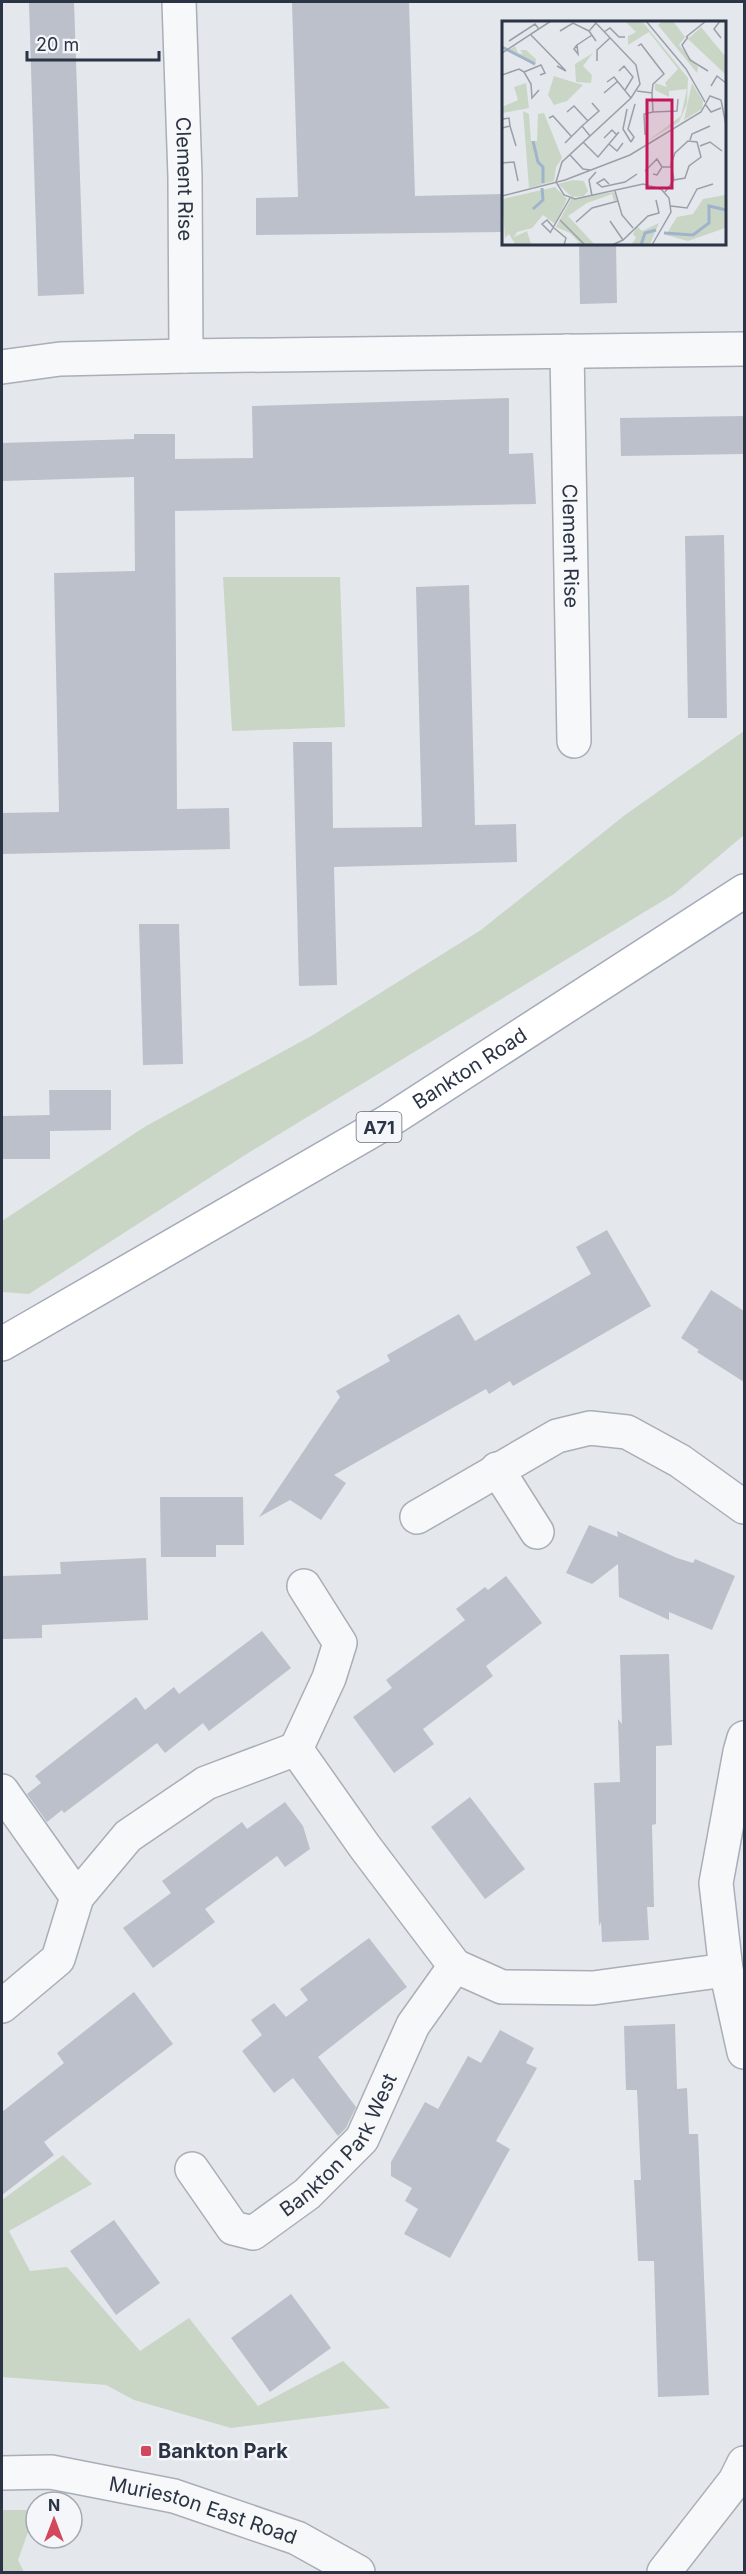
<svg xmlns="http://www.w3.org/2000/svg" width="746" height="2574" viewBox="0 0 746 2574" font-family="Inter,sans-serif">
	<rect width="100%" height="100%" fill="#e4e7ec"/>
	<g fill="#c9d6c5">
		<path d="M223,577h117l5,150 -113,4z"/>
		<path d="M744,731v104l-70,59 -429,261 -216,139 -27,-2v-71l144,-95 167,-91 168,-105 144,-115z"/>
		<path d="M63,2155l29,29 -83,47 21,40 37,-4 73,84 49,-33 69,88 85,-45 47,47 -159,20 -97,-28 -28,-15 -104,-8v-177z"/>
		<path d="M2,2510h34l-18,50 6,12h-22z"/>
	</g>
	<g fill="#bbc0ca">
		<path d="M29,2h45l10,292 -46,2z"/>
		<path d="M292,2h117l6,194 88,-2v38l-247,3v-37l42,-1z"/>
		<path d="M579,243h37l1,60 -37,1z"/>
		<path d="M509,398v56l24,-1 3,51 -361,7 2,298 52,-1 1,41 -228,5v-41l57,-1 -5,-239 81,-2 -1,-94 -132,4v-38l132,-4v-5h41v25l78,-1 -1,-52z"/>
		<path d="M744,416v38l-123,2 -1,-38z"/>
		<path d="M724,535l3,183h-39l-3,-182z"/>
		<path d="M469,585l6,240 41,-1 1,38 -183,5 3,118 -38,1 -6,-244h39l1,86 89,-1 -6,-240z"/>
		<path d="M139,924h40l4,140 -40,1z"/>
		<path d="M49,1090h62v40l-61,1z"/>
		<path d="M50,1115v44h-48v-43z"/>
		<path d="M607,1230l44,76 -138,80 -3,-5 -21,13 -3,-5 -152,86 12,8 -25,37 -31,-20 -31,17 81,-120 -4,-6 54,-30 -3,-6 72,-41 16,27 116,-67 -15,-27z"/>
		<path d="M711,1290l33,21v71l-47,-30 2,-2 -18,-12z"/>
		<path d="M160,1497h83l1,48h-28v12h-55z"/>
		<path d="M589,1525l29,12 -1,-6 60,27 16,5 2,-4 40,17 -23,54 -43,-18v8l-50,-23 -1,-33 -26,20 -26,-11z"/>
		<path d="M146,1558l2,62 -106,5v13l-40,1v-63l59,-2 -1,-12z"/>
		<path d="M506,1576l36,47 -56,43 7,10 -70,53 11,15 -40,29 -41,-56 39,-29 -6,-8 79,-60 -9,-11 29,-22 3,3z"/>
		<path d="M262,1631l29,37 -82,63 -6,-8 -38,30 -8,-10 -93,70 -2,-3 -15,12 -20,-28 14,-11 -6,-7 101,-79 9,13 29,-23 5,7z"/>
		<path d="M669,1654l3,91 -16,1v78l-4,1 2,82h-7l2,33 -47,2 -1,-20 -2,4 -5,-143 26,-1 -2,-63 4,5 -2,-69z"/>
		<path d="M470,1797l55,72 -40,30 -54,-72z"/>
		<path d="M285,1802l18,24 7,23 -25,18 -8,-11 -72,53 10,13 -62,46 -30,-40 48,-35 -9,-12 80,-59 5,7z"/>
		<path d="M369,1938l38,49 -89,70 38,50 -10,21 -8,8 -45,-58 -19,15 -32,-42 20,-16 -11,-15 23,-17 12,14 22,-17 -8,-11z"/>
		<path d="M134,1992l39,52 -129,98 10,13 -52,40v-83l62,-49 -7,-10z"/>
		<path d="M675,2024l2,65 10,-1 2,46h9l11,261 -51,2 -4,-136h-16l-4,-81h7l-4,-90h-11l-2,-64z"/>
		<path d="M500,2030l34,18 -8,15 11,5 -41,73 14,8 -60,109 -46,-24 14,-25 -13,-8 7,-13 -21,-12v-14l34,-60 13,7 30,-53 13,7z"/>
		<path d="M114,2220l46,63 -44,32 -46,-64z"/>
		<path d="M291,2294l40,54 -61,44 -39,-54z"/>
	</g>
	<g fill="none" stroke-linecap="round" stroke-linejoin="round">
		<g stroke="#a9aeb7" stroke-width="36">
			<g id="minor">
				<path id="s1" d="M179,2l6,175 1,179 558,-7"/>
				<path id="s2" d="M567,351l7,390"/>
				<path d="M2,367l58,-8 126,-3"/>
				<path d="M497,1469l40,63"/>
				<path d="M417,1517l140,-81 33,-8 37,4 53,29 64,46"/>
				<path d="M744,1738l-4,14 -24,131 10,87 18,82"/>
				<path d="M296,1749l33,-71 11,-35 -36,-57"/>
				<path d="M2,1791l75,106"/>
				<path d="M2,2006l56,-47 19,-62 51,-61 78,-53 90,-34 69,98 90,119"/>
				<path id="s3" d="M192,2169l41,59 20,5 54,-39 55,-55 51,-114 42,-59 47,21 91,1 133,-18"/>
				<path id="s4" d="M2,2473l49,-1 123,24 123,42 61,34"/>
				<path d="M664,2572l71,-91 9,-18"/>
			</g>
		</g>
		<g stroke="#a3abb8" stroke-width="36">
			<g id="major">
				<path id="s5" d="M2,1344l385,-222 357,-231"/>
			</g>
		</g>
		<use href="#minor" stroke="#f7f8fa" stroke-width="33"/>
		<use href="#major" stroke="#fff" stroke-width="33"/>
	</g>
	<rect fill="#d1495b" stroke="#f4f6f9" stroke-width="2" x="140" y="2445" width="12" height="12" rx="3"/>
	<g text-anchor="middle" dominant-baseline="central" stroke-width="5" stroke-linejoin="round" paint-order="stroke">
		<rect fill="#f4f6f9" stroke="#676e7b" stroke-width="1.5" x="356.5" y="1112" width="45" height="30" rx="4.5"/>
		<g font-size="18" font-weight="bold" fill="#2b3445">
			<text x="379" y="1127">A71</text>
		</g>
		<g font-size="20" fill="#2b3445" stroke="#f4f6f9">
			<text stroke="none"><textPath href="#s1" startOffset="177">Clement Rise</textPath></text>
			<text stroke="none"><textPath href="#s2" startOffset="195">Clement Rise</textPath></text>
			<text stroke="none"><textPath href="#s5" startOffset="543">Bankton Road</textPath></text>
			<text stroke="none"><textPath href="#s3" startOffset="218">Bankton Park West</textPath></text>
			<text stroke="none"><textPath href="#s4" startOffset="206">Murieston East Road</textPath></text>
		</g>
		<g font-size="20" font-weight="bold" fill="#2b3445" stroke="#f4f6f9" text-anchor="start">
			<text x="158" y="2451">Bankton Park</text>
		</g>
	</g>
	<g transform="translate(502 21)">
		<rect width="224" height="224" fill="#e4e7ec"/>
		<path d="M123,0h17l46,57 -1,26 -8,18 -33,20 35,-26 6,-27 -18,2v6l-14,-7v-7l12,4 -2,-4 13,-14 -29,-37 -21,13v-9l8,-4zM160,0h11l12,16 -6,8 19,22 -1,6 -39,-48zM199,6l24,29v18l-37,-35zM13,25l3,7 5,1 -3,-4h6l10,9 -1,7 -26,-16zM91,32l-10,13 9,9 -1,8 -15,-1 -1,-18zM52,55l9,3 20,6 -16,16 -13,4 -6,-10zM24,62l3,25 -27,5v-6l16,-7 -4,-13zM190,62l11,18 -1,8 -18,11zM21,90l6,3 2,27h6l1,-27 6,-1 18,45 -6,9 -2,14 -25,7zM71,159l11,1 4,10 -4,5 -12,1 -14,-13zM53,166l12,12 -12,25 -12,-9 -11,13 -15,4 -3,5 13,-6 4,13h-16l-6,-10 -4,4 -3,-39zM112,171l3,8 -3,1 -2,-7 -25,9 -19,13 26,28h-18l3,-2 -9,-9 -14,-6 15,-28zM223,174v33l-37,13 -22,-6 11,-18 16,-3 10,-15zM157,202l-9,21 -19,1 5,-7 -3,-4 4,-8 5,5z" fill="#c9d6c5"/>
		<path fill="none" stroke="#9fb4cc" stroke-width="3" d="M0,26l33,17M31,120l5,21 5,5v16M31,188l10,-9 -1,-12M162,212l29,2 16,-12v-17l17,4M139,224l4,-12 11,-3"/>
		<path fill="none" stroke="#9a9fa9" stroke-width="1.5" d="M92,0l42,44 4,19 -9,14 -69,64 -6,20 8,13 11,4 68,-15 18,5 8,9 2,14 -19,33M144,0l40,48 19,33M218,0l-6,8 7,9M94,2l-7,8 7,10M58,10l13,-8 16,8M102,11l6,-4 9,9h6M29,14l35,36 -9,-5M184,16l20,-16M186,16l-6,8 8,15 18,11M7,20l26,-17 4,5M75,24l-3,4 4,5 -1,-9 15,-10M0,32l49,-32M95,40v-11l13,-12M117,50l5,-5 9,11 -8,13M22,51l7,12 1,14 7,-8M22,51l17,-7 4,8 -5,2M0,54l17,-6 5,3M105,61l7,-5 17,21M209,65l6,-10 9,7M135,70l15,2 1,-9 11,-10 -23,-30 -3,2M102,72l14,-12M150,72l1,19 24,-1 1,-12M203,83l6,8 10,-4M125,88l-4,20 8,13M65,91l7,-6 14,15M47,97l4,-2 18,20M8,105l6,20M80,105l17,-15 -7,-8M0,107l8,-2 -1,-8 -6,1M143,114l-1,-21 9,-2M102,117l8,-8 5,5M188,119l2,-6 18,-8M81,121l15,15 21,-25M129,121l3,-5 -6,-8 7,-25M63,122l17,-17 8,10M107,123l8,7 6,-8M198,125l10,-4 12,9M68,134l13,14 7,1M0,142l12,-1 4,19M143,150l12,-12 5,8M151,153l4,1 5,-8h9M107,163l-5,-5 -7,4 5,4 23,-5 12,-8M113,170l7,24 11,13M163,171l9,-12 -3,-16 4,-11 13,-12 9,1 4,15 -12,9 -4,12 -11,2M0,175l63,-16 65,-25 71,-43 9,-16 11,4 5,25M90,175l-3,-16 7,-8M169,185l16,2 10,-19 16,-5M58,199l25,25M108,200l13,19M74,201l16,-14 26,-7M52,207l12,10 -2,7M48,212l20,-35M49,212l-9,-9 5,-4 7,8M110,224l11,-5 25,-24 11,-3 -3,-13"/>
		<path fill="#c2185b" fill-opacity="0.15" stroke="#c2185b" stroke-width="3" d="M145,79h25v88h-25z"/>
		<rect width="224" height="224" fill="none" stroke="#2b3445" stroke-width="3"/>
	</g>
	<rect width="746" height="2574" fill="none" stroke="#2b3445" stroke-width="6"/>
	<g transform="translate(54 2520)"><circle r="28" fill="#f4f6f9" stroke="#a4a8b1" stroke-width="1.5"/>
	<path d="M0-4.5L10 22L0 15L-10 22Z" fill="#d1495b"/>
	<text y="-9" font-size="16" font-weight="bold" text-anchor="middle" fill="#2b3445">N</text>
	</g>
	<path d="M27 51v9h132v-9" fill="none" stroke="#2b3445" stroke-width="3"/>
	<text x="36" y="51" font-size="18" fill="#2b3445" stroke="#f4f6f9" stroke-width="4.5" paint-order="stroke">20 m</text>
</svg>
